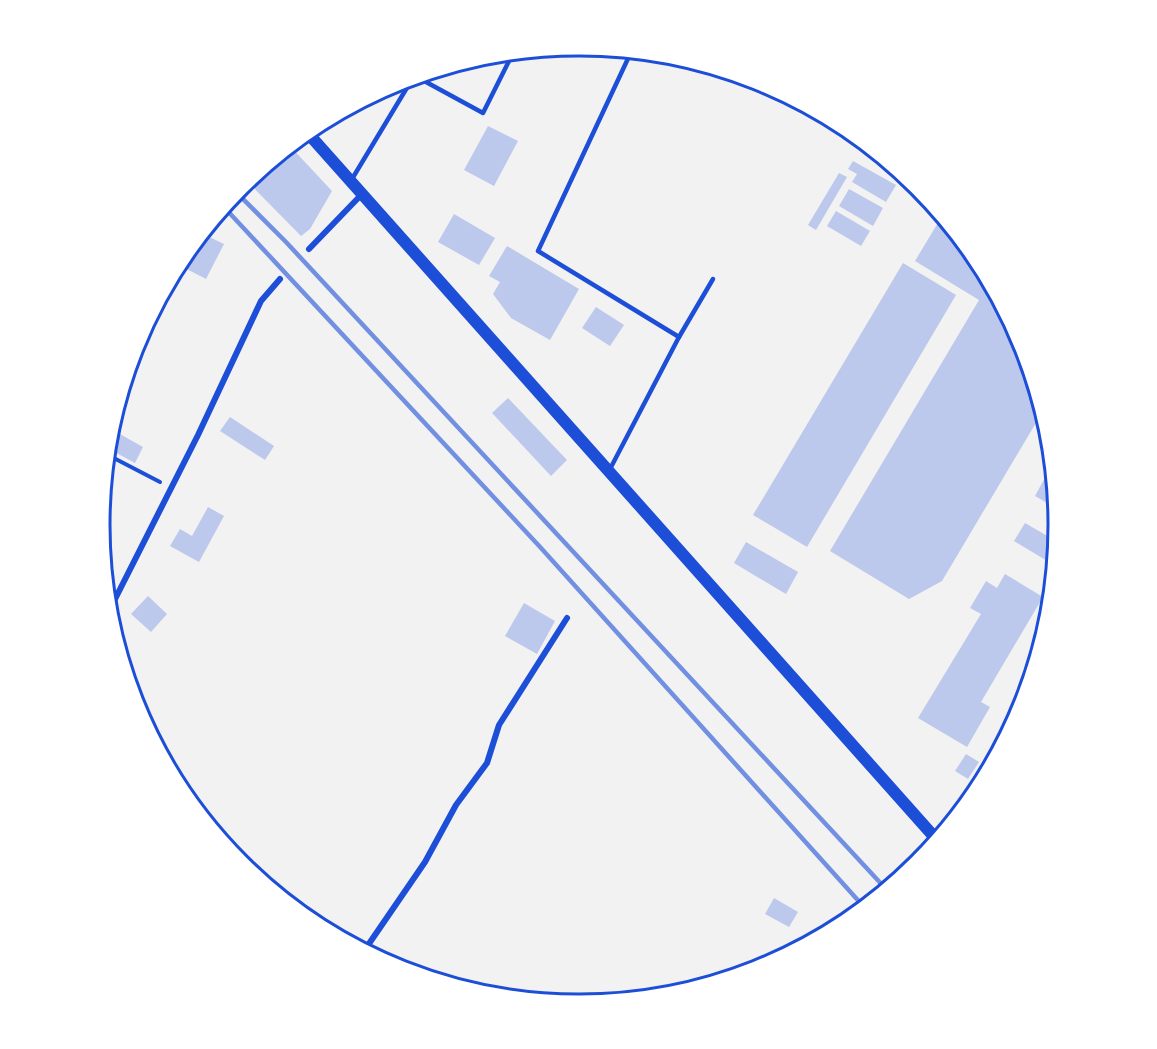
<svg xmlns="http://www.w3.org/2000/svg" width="1157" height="1049" viewBox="0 0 1157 1049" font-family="Overpass,sans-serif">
	<rect width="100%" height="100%" fill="#f2f2f2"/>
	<g fill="#bdc9ec">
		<path d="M488,126l30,15 -24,45 -30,-16z"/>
		<path d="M855,134l22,19v1l-25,-16z"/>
		<path d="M289,145l43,46 -22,38 -9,7 -55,-56z"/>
		<path d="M853,161l43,24 -10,17 -34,-20 5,-8 -9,-5z"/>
		<path d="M839,173l8,4 -31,53 -8,-5z"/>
		<path d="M849,189l34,19 -10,18 -34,-20z"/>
		<path d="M836,211l34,20 -9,15 -34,-20z"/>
		<path d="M454,214l41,24 -16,27 -41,-23z"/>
		<path d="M942,216l35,42 45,83 21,70 -101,170 -33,18 -79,-48 149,-251 -64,-39z"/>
		<path d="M201,233l23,11 -18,35 -29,-15z"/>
		<path d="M507,246l72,43 -29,51 -39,-22 -18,-24 7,-12 -11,-6z"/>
		<path d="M903,263l53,32 -149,252 -54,-32z"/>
		<path d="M596,307l28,18 -14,21 -28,-18z"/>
		<path d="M508,398l59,62 -16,16 -59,-63z"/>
		<path d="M230,417l44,29 -9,14 -45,-29z"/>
		<path d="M118,433l25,14 -8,16 -26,-14z"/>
		<path d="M1052,465l4,43 -21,-12z"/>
		<path d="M208,507l16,9 -25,46 -29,-16 10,-17 12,7z"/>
		<path d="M1025,523l31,18 -2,24 -40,-24z"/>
		<path d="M746,542l52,30 -12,22 -52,-31z"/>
		<path d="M1005,574l38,23 -62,105 9,5 -23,40 -49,-29 63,-104 -11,-6 16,-27 11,7z"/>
		<path d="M148,596l19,18 -16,18 -20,-18z"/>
		<path d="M524,603l31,18 -18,33 -32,-18z"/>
		<path d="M966,754l13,8 -11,17 -13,-8z"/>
		<path d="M774,898l24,14 -9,15 -24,-13z"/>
	</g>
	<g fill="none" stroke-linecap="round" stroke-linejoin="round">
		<path stroke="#1d4ed8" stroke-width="4" d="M106,454l54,28"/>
		<g stroke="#1d4ed8" stroke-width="4.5">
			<path d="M632,50l-94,201 141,86"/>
			<path d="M415,76l68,37 31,-62"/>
			<path d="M352,179l62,-103"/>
			<path d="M610,469l69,-132 34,-58"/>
		</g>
		<g stroke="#1d4ed8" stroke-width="6">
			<path d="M309,249l54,-56"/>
			<path d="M108,613l90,-178 63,-134 19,-22"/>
			<path d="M364,951l61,-89 31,-57 31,-42 12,-38 68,-107"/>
		</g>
		<path stroke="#1d4ed8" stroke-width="12" d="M306,131l631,709"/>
		<g stroke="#7290e2" stroke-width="4.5">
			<path d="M235,191l51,51 600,647"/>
			<path d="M223,206l318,342 323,359"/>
		</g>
	</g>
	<path d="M0 0H1157V1049H0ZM110 525a469 469 0 1 1 938 0a469 469 0 1 1-938 0Z" fill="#fff" fill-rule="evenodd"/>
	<path fill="none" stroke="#1d4ed8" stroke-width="3" d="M110 525a469 469 0 1 1 938 0a469 469 0 1 1-938 0Z"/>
</svg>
